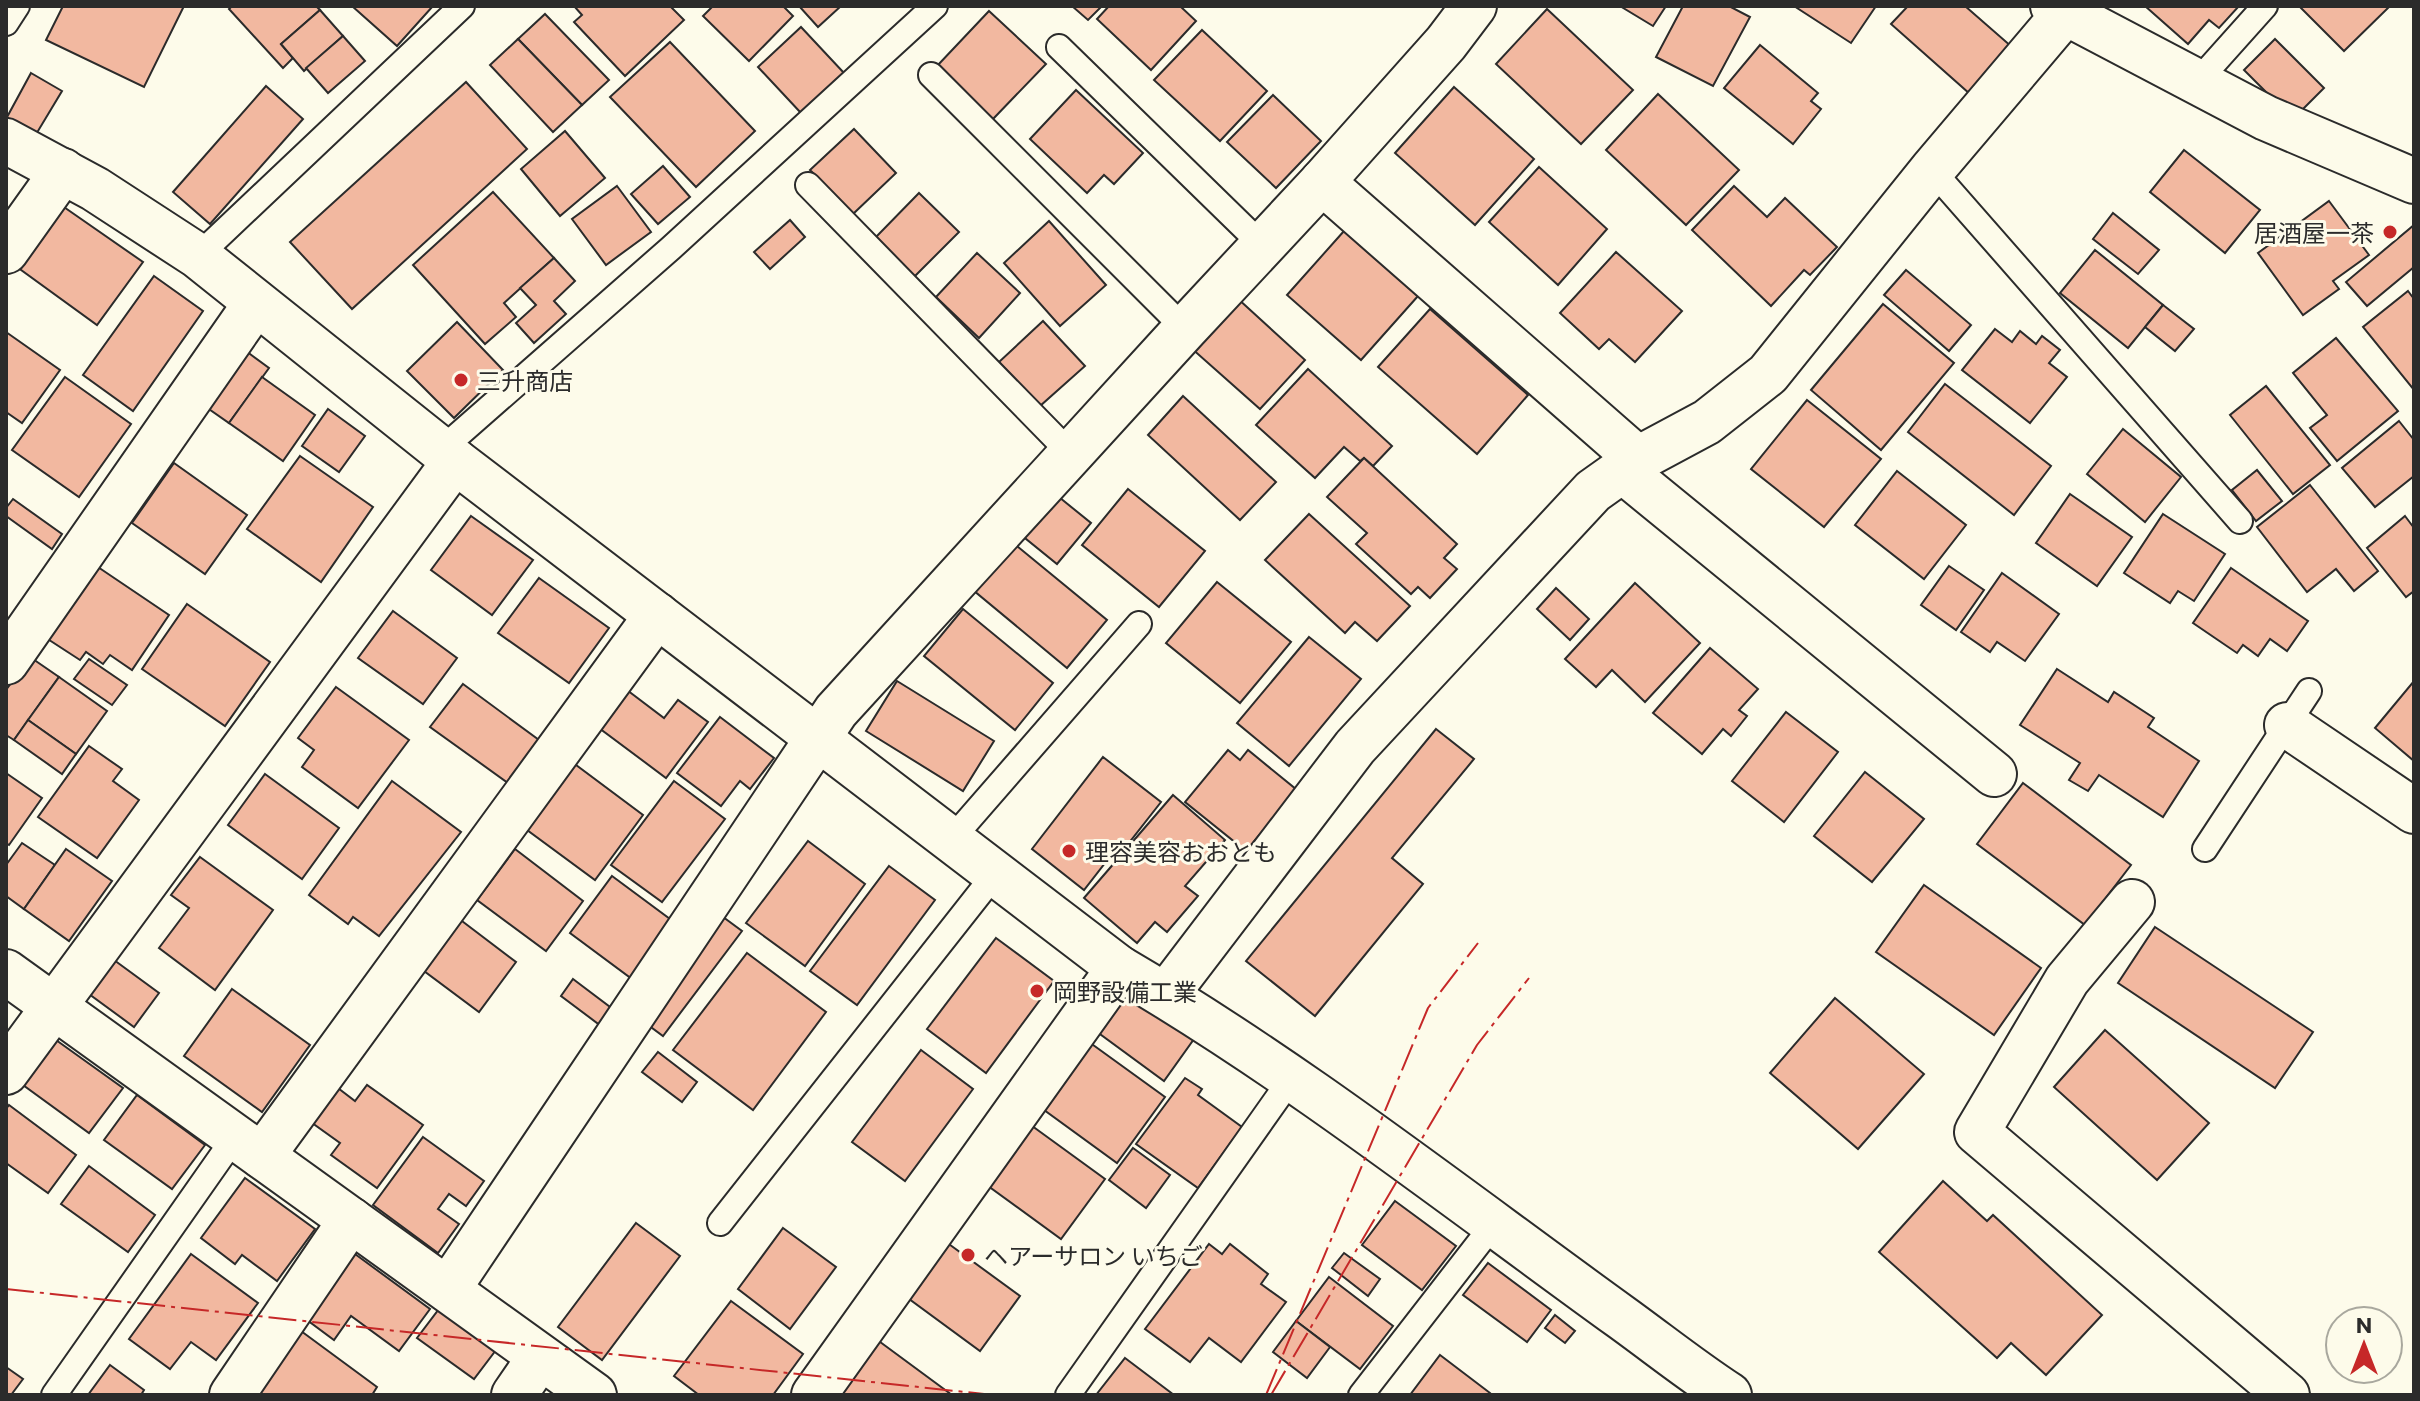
<svg xmlns="http://www.w3.org/2000/svg" width="2420" height="1401" viewBox="0 0 2420 1401" font-family="Commissioner,'Noto Sans JP',sans-serif">
	<rect width="100%" height="100%" fill="#fdfbea"/>
	<g fill="#f2b8a0" stroke="#2b2b2b" stroke-width="2">
		<path d="M63,6h121l-40,81 -98,-47z"/>
		<path d="M232,6h84l4,4 -39,34 12,14 -10,10 -54,-59z"/>
		<path d="M352,6h81l-36,40z"/>
		<path d="M574,6h96l14,14 -59,56 -51,-54 8,-7z"/>
		<path d="M713,6h70l10,10 -44,45 -46,-45z"/>
		<path d="M799,6h42l-23,21z"/>
		<path d="M1072,6h30l-14,14z"/>
		<path d="M1109,6h71l16,15 -45,49 -54,-51z"/>
		<path d="M1620,6h46l-13,20z"/>
		<path d="M1683,6h46l21,11 -37,69 -57,-29z"/>
		<path d="M1794,6h82l-25,37z"/>
		<path d="M1908,6h57l47,41 -42,47 -79,-70z"/>
		<path d="M2145,6h94l-20,22 -10,-8 -21,24z"/>
		<path d="M2299,6h91l-46,45z"/>
		<path d="M1547,9l86,81 -52,54 -85,-80z"/>
		<path d="M320,10l23,26 -39,35 -23,-27z"/>
		<path d="M989,11l57,53 -53,55 -56,-53z"/>
		<path d="M545,14l64,66 -27,25 -64,-66z"/>
		<path d="M801,27l43,46 -43,40 -43,-46z"/>
		<path d="M1202,30l65,61 -47,50 -66,-61z"/>
		<path d="M343,36l22,25 -37,32 -22,-25z"/>
		<path d="M518,39l64,66 -29,27 -63,-67z"/>
		<path d="M2275,39l49,49 -31,31 -49,-49z"/>
		<path d="M670,42l85,89 -59,56 -86,-90z"/>
		<path d="M1760,45l58,48 -7,8 10,8 -28,35 -69,-56z"/>
		<path d="M31,73l31,18 -27,45 -29,-17z"/>
		<path d="M466,82l61,67 -175,160 -62,-67z"/>
		<path d="M266,86l37,33 -93,105 -37,-32z"/>
		<path d="M1454,87l80,72 -59,66 -80,-72z"/>
		<path d="M1076,90l67,63 -29,31 -10,-9 -17,18 -57,-54z"/>
		<path d="M1658,94l81,76 -53,55 -80,-75z"/>
		<path d="M1273,95l48,46 -45,47 -49,-46z"/>
		<path d="M854,129l42,44 -43,41 -43,-44z"/>
		<path d="M565,131l40,47 -45,38 -39,-47z"/>
		<path d="M2184,150l76,60 -35,43 -75,-61z"/>
		<path d="M663,166l27,31 -32,27 -27,-30z"/>
		<path d="M1539,167l68,62 -49,56 -69,-63z"/>
		<path d="M617,186l34,46 -45,33 -34,-46z"/>
		<path d="M1734,186l33,31 18,-19 52,49 -27,28 -6,-5 -33,36 -79,-76z"/>
		<path d="M493,192l61,66 -50,45 12,14 -31,27 -72,-79z"/>
		<path d="M919,193l40,39 -45,45 -39,-39z"/>
		<path d="M2329,201l40,54 -36,26 6,8 -36,26 -45,-62z"/>
		<path d="M61,205l82,57 -46,63 -80,-58z"/>
		<path d="M2113,213l46,37 -21,24 -45,-35z"/>
		<path d="M790,220l15,17 -35,32 -16,-17z"/>
		<path d="M1049,221l57,64 -46,41 -56,-63z"/>
		<path d="M2414,225v42l-47,39 -21,-24z"/>
		<path d="M1344,231l74,65 -57,64 -74,-65z"/>
		<path d="M2095,250l68,55 -35,43 -68,-55z"/>
		<path d="M1616,252l66,59 -47,51 -26,-23 -10,10 -39,-36z"/>
		<path d="M977,253l43,40 -41,45 -43,-41z"/>
		<path d="M554,258l21,23 -21,20 12,13 -32,29 -18,-20 20,-18 -16,-17z"/>
		<path d="M1906,270l65,55 -22,26 -65,-56z"/>
		<path d="M154,276l49,35 -70,100 -50,-36z"/>
		<path d="M2408,291l6,8v91l-51,-63z"/>
		<path d="M1236,297l69,63 -45,49 -70,-62z"/>
		<path d="M1883,304l71,59 -73,87 -70,-60z"/>
		<path d="M2163,305l31,24 -19,22 -30,-24z"/>
		<path d="M1430,309l98,86 -51,59 -99,-87z"/>
		<path d="M1043,321l42,45 -45,40 -41,-44z"/>
		<path d="M457,322l46,48 -49,48 -47,-47z"/>
		<path d="M1995,329l17,13 8,-11 16,13 6,-8 18,14 -11,13 18,14 -37,46 -68,-53z"/>
		<path d="M6,332l54,38 -38,53 -16,-11z"/>
		<path d="M2336,338l62,73 -61,50 -27,-33 17,-13 -34,-42z"/>
		<path d="M246,351l23,17 -40,55 -23,-16z"/>
		<path d="M1308,369l84,77 -19,20 -9,-8 -4,3 -16,-14 -29,31 -59,-53z"/>
		<path d="M65,377l66,47 -52,73 -67,-47z"/>
		<path d="M262,377l53,38 -32,46 -54,-38z"/>
		<path d="M1945,384l106,82 -37,49 -106,-83z"/>
		<path d="M2266,386l64,79 -37,29 -63,-79z"/>
		<path d="M1183,396l93,86 -36,38 -92,-85z"/>
		<path d="M1807,400l74,59 -57,68 -73,-58z"/>
		<path d="M328,409l37,27 -26,36 -37,-26z"/>
		<path d="M2399,421l15,19v36l-39,31 -33,-39z"/>
		<path d="M2123,429l58,48 -36,45 -58,-48z"/>
		<path d="M300,456l73,51 -52,75 -74,-53z"/>
		<path d="M1364,458l93,86 -13,14 13,11 -27,29 -12,-11 -7,7 -55,-50 11,-11 -40,-36z"/>
		<path d="M174,463l73,52 -42,59 -73,-51z"/>
		<path d="M2257,470l25,31 -26,20 -24,-31z"/>
		<path d="M1897,471l69,54 -42,54 -69,-54z"/>
		<path d="M2310,485l68,86 -24,20 -18,-22 -29,23 -50,-65z"/>
		<path d="M1128,489l77,62 -46,56 -77,-62z"/>
		<path d="M1054,493l37,30 -34,41 -37,-30z"/>
		<path d="M2070,494l62,43 -35,49 -61,-43z"/>
		<path d="M13,499l49,35 -10,15 -46,-33v-8z"/>
		<path d="M1309,514l101,92 -33,35 -22,-19 -10,11 -80,-73z"/>
		<path d="M2163,514l62,40 -31,47 -16,-10 -8,12 -46,-30z"/>
		<path d="M471,516l62,44 -41,55 -61,-45z"/>
		<path d="M2405,516l9,12v63l-8,6 -39,-49z"/>
		<path d="M1012,542l95,78 -40,48 -94,-78z"/>
		<path d="M89,561l80,54 -37,55 -22,-15 -7,9 -17,-12 -6,8 -40,-26z"/>
		<path d="M1949,566l35,24 -28,40 -35,-25z"/>
		<path d="M2231,568l77,53 -21,30 -17,-12 -12,17 -15,-11 -6,8 -44,-30z"/>
		<path d="M2002,573l57,41 -34,47 -28,-19 -7,10 -29,-20z"/>
		<path d="M539,578l70,50 -40,55 -71,-50z"/>
		<path d="M1217,582l74,60 -51,61 -74,-60z"/>
		<path d="M1635,583l65,60 -55,59 -33,-32 -16,17 -31,-28z"/>
		<path d="M1556,588l33,31 -19,21 -33,-31z"/>
		<path d="M187,604l83,58 -45,64 -83,-57z"/>
		<path d="M963,609l90,74 -38,47 -91,-74z"/>
		<path d="M393,611l64,47 -34,46 -65,-46z"/>
		<path d="M1309,637l52,42 -72,87 -52,-43z"/>
		<path d="M1710,648l48,41 -19,21 8,6 -16,20 -8,-7 -21,25 -49,-41z"/>
		<path d="M30,657l29,20 -45,63 -8,-5v-45z"/>
		<path d="M89,659l38,26 -15,20 -38,-26z"/>
		<path d="M2057,669l51,33 6,-10 40,26 -6,9 51,34 -36,56 -64,-42 -11,16 -19,-11 11,-17 -60,-38z"/>
		<path d="M59,677l48,34 -31,43 -48,-34z"/>
		<path d="M897,681l97,60 -31,50 -97,-60z"/>
		<path d="M2414,681v80l-39,-33z"/>
		<path d="M463,684l76,56 -31,43 -78,-56z"/>
		<path d="M336,687l73,53 -51,68 -56,-41 12,-17 -16,-12z"/>
		<path d="M623,687l41,31 14,-18 30,22 -42,56 -71,-53z"/>
		<path d="M1786,712l52,40 -54,70 -52,-41z"/>
		<path d="M720,717l54,41 -24,31 -10,-8 -19,25 -44,-33z"/>
		<path d="M28,720l48,34 -14,20 -48,-34z"/>
		<path d="M1436,729l38,30 -82,99 31,26 -108,132 -69,-55z"/>
		<path d="M89,746l33,23 -9,12 26,19 -42,58 -59,-41z"/>
		<path d="M1228,750l12,10 8,-10 49,40 -51,61 -61,-49z"/>
		<path d="M1103,757l58,45 -33,42 -5,-4 -39,50 -52,-41z"/>
		<path d="M572,762l71,53 -48,65 -72,-53z"/>
		<path d="M1865,772l59,47 -52,63 -58,-46z"/>
		<path d="M6,773l36,25 -33,47 -3,-2z"/>
		<path d="M265,774l74,54 -37,51 -74,-54z"/>
		<path d="M392,781l69,51 -82,104 -26,-19 -5,7 -39,-29z"/>
		<path d="M674,781l51,38 -63,83 -51,-37z"/>
		<path d="M2023,783l108,82 -46,60 -108,-81z"/>
		<path d="M1173,795l52,45 -40,46 13,10 -31,36 -12,-10 -18,21 -53,-45z"/>
		<path d="M808,841l57,43 -60,82 -59,-43z"/>
		<path d="M22,843l33,22 -31,44 -18,-13v-31z"/>
		<path d="M66,849l46,32 -43,60 -45,-32z"/>
		<path d="M515,849l68,52 -37,50 -69,-51z"/>
		<path d="M200,857l73,53 -58,80 -56,-42 30,-40 -18,-13z"/>
		<path d="M889,866l46,34 -78,105 -47,-34z"/>
		<path d="M612,876l62,46 -42,57 -62,-46z"/>
		<path d="M1924,885l117,83 -47,67 -118,-83z"/>
		<path d="M719,914l23,17 -79,105 -23,-17z"/>
		<path d="M458,918l58,44 -37,50 -59,-44z"/>
		<path d="M2155,927l158,105 -38,56 -157,-105z"/>
		<path d="M996,938l58,43 -68,92 -59,-44z"/>
		<path d="M747,953l79,59 -73,98 -80,-60z"/>
		<path d="M114,960l45,33 -25,34 -45,-33z"/>
		<path d="M573,979l41,31 -13,16 -40,-30z"/>
		<path d="M1119,985l75,54 -30,42 -75,-55z"/>
		<path d="M232,989l78,56 -48,67 -78,-56z"/>
		<path d="M1835,998l89,76 -66,75 -88,-76z"/>
		<path d="M2105,1030l104,93 -52,57 -103,-93z"/>
		<path d="M56,1040l67,48 -34,45 -66,-48z"/>
		<path d="M1089,1042l76,55 -48,66 -77,-56z"/>
		<path d="M921,1050l52,39 -68,92 -53,-39z"/>
		<path d="M658,1052l39,30 -15,20 -40,-30z"/>
		<path d="M1185,1078l17,11 -4,6 44,32 -44,61 -62,-44z"/>
		<path d="M334,1085l21,16 12,-16 56,40 -46,63 -46,-33 9,-12 -32,-23z"/>
		<path d="M137,1095l68,50 -33,44 -68,-49z"/>
		<path d="M9,1105l67,50 -28,38 -42,-30v-54z"/>
		<path d="M1028,1123l77,56 -44,60 -77,-56z"/>
		<path d="M423,1137l61,44 -18,25 -17,-12 -11,15 21,15 -21,29 -65,-48z"/>
		<path d="M1133,1148l37,27 -24,33 -37,-28z"/>
		<path d="M89,1166l66,49 -27,37 -67,-48z"/>
		<path d="M245,1178l70,51 -38,52 -35,-26 -7,9 -34,-26z"/>
		<path d="M1943,1181l44,40 6,-6 109,100 -56,60 -35,-32 -14,15 -118,-106z"/>
		<path d="M1395,1201l61,45 -34,44 -60,-45z"/>
		<path d="M636,1223l44,33 -78,104 -44,-33z"/>
		<path d="M783,1228l53,39 -46,62 -52,-40z"/>
		<path d="M942,1239l78,57 -40,55 -79,-58z"/>
		<path d="M1209,1244l13,10 8,-10 38,30 -7,10 25,18 -45,60 -32,-24 -19,24 -45,-33z"/>
		<path d="M1344,1253l36,26 -12,17 -36,-28z"/>
		<path d="M191,1254l67,49 -42,57 -25,-18 -21,27 -41,-30z"/>
		<path d="M355,1254l75,55 -31,42 -48,-35 -17,24 -27,-20z"/>
		<path d="M1488,1263l63,47 -24,32 -64,-47z"/>
		<path d="M1329,1277l64,49 -33,43 -64,-48z"/>
		<path d="M731,1301l72,53 -30,41h-74l-25,-19z"/>
		<path d="M439,1309l57,41 -22,29 -57,-41z"/>
		<path d="M1555,1315l20,16 -10,12 -20,-15z"/>
		<path d="M1296,1321l34,26 -23,31 -34,-26z"/>
		<path d="M301,1331l76,56 -5,8h-118z"/>
		<path d="M872,1336l80,59h-124z"/>
		<path d="M1440,1355l50,38 -1,2h-79z"/>
		<path d="M1125,1358l49,37h-78z"/>
		<path d="M110,1365l34,25 -3,5h-53z"/>
		<path d="M6,1367l17,12 -12,16h-5z"/>
	</g>
	<g fill="none" stroke-linecap="round" stroke-linejoin="round">
		<g stroke="#2b2b2b" stroke-width="28">
			<g id="service">
				<path d="M6,23l11,-17"/>
				<path d="M1059,47l204,199"/>
				<path d="M931,75l254,254"/>
				<path d="M2197,82l68,-76"/>
				<path d="M1932,170l308,351"/>
				<path d="M808,185l263,269"/>
				<path d="M198,256l264,-250"/>
				<path d="M441,450l230,-202 264,-242"/>
				<path d="M950,841l189,-217"/>
				<path d="M2205,849l104,-158"/>
				<path d="M720,1223l275,-349"/>
				<path d="M54,1395l181,-258"/>
				<path d="M1068,1395l223,-316"/>
				<path d="M1361,1395l132,-170"/>
			</g>
		</g>
		<g stroke="#2b2b2b" stroke-width="48">
			<g id="minor">
				<path d="M2053,6l213,112 148,63"/>
				<path d="M6,141l89,48 103,67 257,205 664,507c176,103 337,230 502,349 36,26 71,54 108,78"/>
				<path d="M1322,182l316,277"/>
				<path d="M6,251l57,-80"/>
				<path d="M1622,470l372,304"/>
				<path d="M6,662l250,-359"/>
				<path d="M2287,725l127,86"/>
				<path d="M2132,902l-65,78 -90,152 310,263"/>
				<path d="M6,972l588,423"/>
				<path d="M1166,995l189,-248 238,-256 45,-32 69,-37 61,-48 164,-204 133,-157"/>
				<path d="M6,1072l449,-611"/>
				<path d="M262,1156l395,-541"/>
				<path d="M448,1289l388,-578 349,-382 137,-147 124,-139 28,-37"/>
				<path d="M232,1395l119,-175"/>
				<path d="M514,1395l26,-38"/>
				<path d="M814,1395l305,-427"/>
			</g>
		</g>
		<use href="#service" stroke="#fdfbea" stroke-width="24"/>
		<use href="#minor" stroke="#fdfbea" stroke-width="44"/>
		<g stroke="#c62828" stroke-width="2" stroke-dasharray="28 6 4 6" stroke-linecap="butt">
			<path d="M6,1289l987,106"/>
			<path d="M1266,1395l162,-387 50,-65"/>
			<path d="M1271,1395l206,-350 52,-67"/>
		</g>
	</g>
	<g fill="#c62828" stroke="#fdfbea" stroke-width="3">
		<circle cx="2390" cy="232" r="8"/>
		<circle cx="461" cy="380" r="8"/>
		<circle cx="1069" cy="851" r="8"/>
		<circle cx="1037" cy="991" r="8"/>
		<circle cx="968" cy="1255" r="8"/>
	</g>
	<g text-anchor="middle" dominant-baseline="central" stroke-width="6" stroke-linejoin="round" paint-order="stroke">
		<g font-size="24" fill="#2b2b2b" stroke="#fdfbea" text-anchor="start">
			<text x="2374" y="232" text-anchor="end">居酒屋一茶</text>
			<text x="477" y="380">三升商店</text>
			<text x="1085" y="851">理容美容おおとも</text>
			<text x="1053" y="991">岡野設備工業</text>
			<text x="984" y="1255">ヘアーサロン いちご</text>
		</g>
	</g>
	<rect width="2420" height="1401" fill="none" stroke="#2b2b2b" stroke-width="16"/>
	<g transform="translate(2364 1345)"><circle r="38" fill="#fdfbea" stroke="#a9a89e" stroke-width="2"/>
	<path d="M0-6L14 30L0 20L-14 30Z" fill="#c62828"/>
	<text y="-12" font-size="22" font-weight="bold" text-anchor="middle" fill="#2b2b2b">N</text>
	</g>
</svg>
